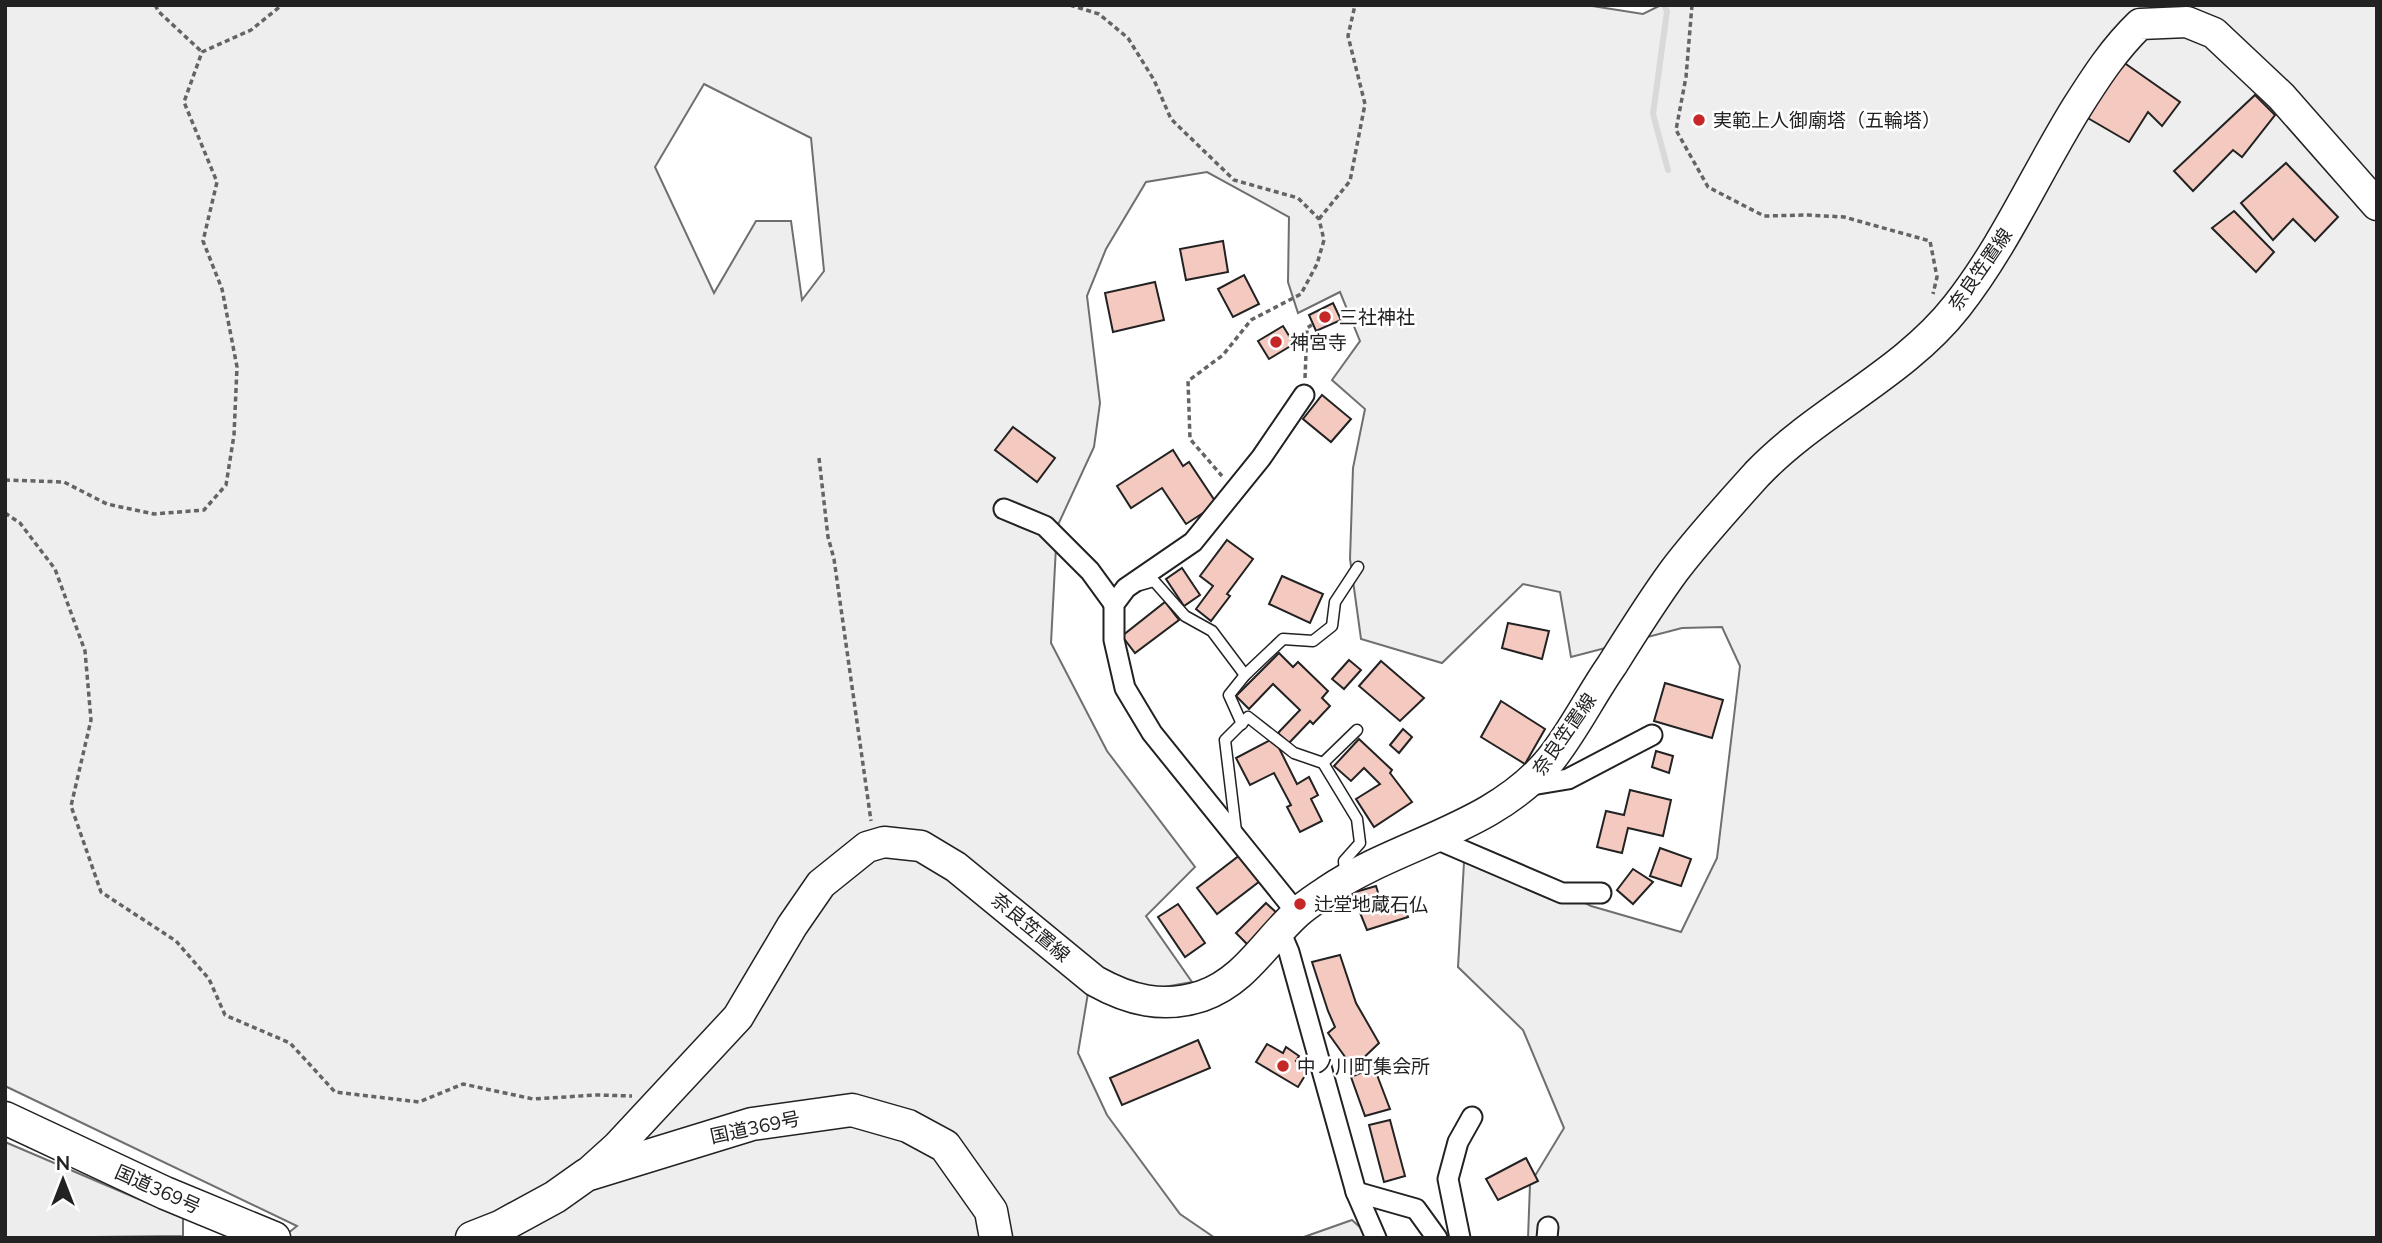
<svg xmlns="http://www.w3.org/2000/svg" width="2382" height="1243" viewBox="0 0 2382 1243" font-family="Mulish,'Noto Sans JP',sans-serif">
	<rect width="100%" height="100%" fill="#fff"/>
	<g fill="#eee" stroke="#6f6f6f" stroke-width="2" fill-rule="evenodd">
		<path d="M5,5h1581l57,9 18,-9h716v1233h-849l2,-54 34,-56 -41,-98 -65,-63 6,-105 45,2 82,42 90,26 36,-74 23,-192 -18,-39 -40,1 -111,29 -11,-65 -37,-8 -81,79 -81,-24 -11,-80 3,-91 12,-59 -33,-29 28,-39 -20,-49 -42,21 -10,-31 1,-65 -82,-45 -61,10 -40,67 -19,47 13,107 -6,44 -37,80 -6,116 56,108 88,116 -49,49 46,66 -44,8 -55,-27 -15,90 29,62 73,99 35,24h-933l15,-12 -292,-140zM704,84l107,54 13,133 -22,29 -11,-79h-35l-42,72 -59,-126z"/>
		<path d="M1352,1220l20,18h-71z"/>
	</g>
	<path fill="#ededed" stroke="#6f6f6f" stroke-width="2" d="M5,1142l178,76v18l-178,2z"/>
	<g fill="none" stroke-linecap="round" stroke-linejoin="round">
		<path stroke="#d9d9d9" stroke-width="6" d="M1664,5l3,6 -14,103 15,56"/>
	</g>
	<g fill="#f3c9c0" stroke="#222" stroke-width="2">
		<path d="M2123,62l57,40 -18,24 -14,-14 -19,30 -43,-25z"/>
		<path d="M2255,95l20,20 -33,42 -9,-7 -40,41 -19,-20z"/>
		<path d="M2286,163l52,54 -23,24 -22,-22 -20,21 -32,-37z"/>
		<path d="M2234,211l40,41 -18,20 -44,-44z"/>
		<path d="M1223,241l5,31 -42,8 -6,-31z"/>
		<path d="M1244,275l15,29 -26,13 -15,-28z"/>
		<path d="M1155,282l9,38 -51,12 -8,-39z"/>
		<path d="M1333,303l8,17 -25,11 -7,-16z"/>
		<path d="M1283,326l11,18 -25,15 -11,-18z"/>
		<path d="M1322,395l29,24 -20,23 -28,-23z"/>
		<path d="M1013,427l42,31 -18,24 -42,-32z"/>
		<path d="M1173,450l10,16 6,-4 28,42 -31,20 -24,-36 -31,20 -14,-22z"/>
		<path d="M1227,540l26,19 -26,35 3,2 -19,25 -15,-12 17,-23 -13,-10z"/>
		<path d="M1182,568l18,27 -16,11 -18,-27z"/>
		<path d="M1282,576l41,18 -13,29 -41,-19z"/>
		<path d="M1165,602l14,18 -44,33 -13,-17z"/>
		<path d="M1508,623l41,8 -7,28 -40,-11z"/>
		<path d="M1279,653l14,14 5,-5 30,29 -6,7 8,8 -17,18 -3,-3 -21,22 -11,-10 22,-23 -27,-26 -24,25 -13,-13z"/>
		<path d="M1349,660l12,10 -17,19 -12,-10z"/>
		<path d="M1381,661l43,37 -24,23 -41,-35z"/>
		<path d="M1665,683l58,17 -11,38 -58,-17z"/>
		<path d="M1501,701l44,28 -20,35 -44,-27z"/>
		<path d="M1403,729l9,8 -13,16 -9,-8z"/>
		<path d="M1274,738l23,46 12,-7 9,18 -7,4 11,22 -22,11 -13,-25 4,-2 -17,-32 -24,12 -14,-27z"/>
		<path d="M1359,739l33,31 -2,3 22,29 -38,25 -18,-28 24,-15 -16,-16 -13,13 -17,-15z"/>
		<path d="M1656,751l17,5 -4,17 -17,-6z"/>
		<path d="M1630,790l41,10 -8,36 -35,-8 -6,25 -25,-6 9,-36 18,4z"/>
		<path d="M1660,848l31,11 -10,27 -31,-10z"/>
		<path d="M1240,855l20,26 -43,33 -20,-26z"/>
		<path d="M1633,869l20,13 -20,22 -16,-14z"/>
		<path d="M1376,886l5,16 20,-6 7,21 -41,13 -15,-37z"/>
		<path d="M1266,903l13,12 -31,30 -12,-12z"/>
		<path d="M1178,904l27,39 -20,14 -27,-40z"/>
		<path d="M1340,955l16,48 23,40 -26,25 -25,-35 7,-6 -7,-16 -16,-49z"/>
		<path d="M1198,1040l12,28 -88,37 -12,-27z"/>
		<path d="M1267,1044l16,9 3,-6 13,9 -3,5 13,8 -11,18 -42,-25z"/>
		<path d="M1374,1067l16,42 -25,7 -14,-39z"/>
		<path d="M1390,1120l15,56 -21,6 -15,-57z"/>
		<path d="M1526,1158l12,23 -40,19 -12,-21z"/>
	</g>
	<g fill="none" stroke-linecap="round" stroke-linejoin="round">
		<g stroke="#222" stroke-width="13">
			<g id="service">
				<path d="M1140,585l14,-4 31,35 27,15 33,44"/>
				<path d="M1242,724l-13,-29 16,-20 38,-36 30,2 19,-15 3,-24 23,-35"/>
				<path d="M1323,763l34,-33"/>
				<path d="M1236,831l-11,-91 23,-23 46,36 29,10 34,56 3,24 -16,18 1,12"/>
			</g>
		</g>
		<g stroke="#222" stroke-width="23">
			<g id="minor">
				<path d="M1004,509l41,17 45,45 24,33"/>
				<path d="M1526,786l42,-7 84,-44"/>
				<path d="M1436,839l126,54h39"/>
				<path d="M1297,913l-145,-180 -27,-45 -11,-48v-36l12,-16 67,-46 68,-84 43,-63"/>
				<path d="M1280,931l9,21 67,240 20,46"/>
				<path d="M1356,1192l60,17 21,29"/>
				<path d="M1460,1238l-12,-59 10,-37 14,-25"/>
				<path d="M1547,1238l1,-11"/>
			</g>
		</g>
		<g stroke="#222" stroke-width="33">
			<path id="primary" d="M586,1175l31,-28 121,-130 54,-91 29,-42 46,-37 17,-5 37,4 35,21 139,114c34,19 68,28 107,15 43,-15 63,-54 95,-83 9,-8 20,-15 30,-22 71,-48 167,-62 224,-132 23,-29 40,-64 61,-94 20,-32 40,-64 62,-94 25,-33 55,-66 83,-97 60,-63 146,-99 200,-168 48,-61 79,-133 120,-199 19,-30 37,-58 63,-83l47,-2 27,11 67,63 96,109"/>
		</g>
		<g stroke="#222" stroke-width="35">
			<g id="trunk">
				<path d="M5,1118l160,75 109,45"/>
				<path d="M472,1238l28,-11 55,-30 31,-22 166,-51 100,-14 56,16 37,20 46,65 5,27"/>
			</g>
		</g>
		<g stroke="#646464" stroke-width="3.5" stroke-dasharray="5 3.5" stroke-linecap="butt">
			<path d="M155,5l4,7 43,40"/>
			<path d="M1070,5l29,9 29,24 26,42 17,39 63,61 64,18 21,21 5,21 -7,24 -16,30 -50,26 -28,35 -35,26 2,58 32,37"/>
			<path d="M1692,5l-6,72 -10,53 32,57 56,29 44,-1 36,2 86,24 7,36 -4,17"/>
			<path d="M1319,219l31,-38 15,-77 -17,-68 7,-31"/>
			<path d="M1305,378l2,-50 6,-4"/>
			<path d="M819,458l9,79 6,22 37,262"/>
			<path d="M5,480l59,2 43,22 47,10 50,-4 22,-25 8,-50 3,-68 -15,-78 -19,-48 14,-59 -33,-80 18,-50 49,-22 31,-25"/>
			<path d="M5,513l15,10 35,46 30,82 6,69 -20,86 30,86 75,49 33,38 16,36 65,28 45,49 84,10 44,-18 70,15 63,-4 36,1"/>
		</g>
		<use href="#service" stroke="#fff" stroke-width="10"/>
		<use href="#minor" stroke="#fff" stroke-width="19"/>
		<use href="#primary" stroke="#fff" stroke-width="30"/>
		<use href="#trunk" stroke="#fff" stroke-width="32"/>
	</g>
	<g fill="#c62828" stroke="#fff" stroke-width="2.5">
		<circle cx="1699" cy="120" r="7"/>
		<circle cx="1325" cy="317" r="7"/>
		<circle cx="1276" cy="342" r="7"/>
		<circle cx="1300" cy="904" r="7"/>
		<circle cx="1283" cy="1066" r="7"/>
	</g>
	<g text-anchor="middle" dominant-baseline="central" stroke-width="5" stroke-linejoin="round" paint-order="stroke">
		<g font-size="19" fill="#222" stroke="#fff" text-anchor="start">
			<text x="1713" y="120">実範上人御廟塔（五輪塔）</text>
			<text x="1339" y="317">三社神社</text>
			<text x="1290" y="342">神宮寺</text>
			<text x="1314" y="904">辻堂地蔵石仏</text>
			<text x="1297" y="1066">中ノ川町集会所</text>
		</g>
		<g font-size="19" fill="#222" stroke="#fff">
			<text transform="translate(1980 269) rotate(-55)">奈良笠置線</text>
			<text transform="translate(1564 734) rotate(-55)">奈良笠置線</text>
			<text transform="translate(1031 927) rotate(40)">奈良笠置線</text>
			<text transform="translate(755 1127) rotate(-12)">国道369号</text>
			<text transform="translate(158 1189) rotate(24)">国道369号</text>
		</g>
	</g>
	<rect width="2382" height="1243" fill="none" stroke="#222222" stroke-width="14"/>
	<g transform="translate(63 1180)" stroke="#ffffff" stroke-width="5" paint-order="stroke">
	<path d="M0-5L12 26L0 18L-12 26Z" fill="#222222"/>
	<text y="-10" font-size="19" font-weight="bold" text-anchor="middle" fill="#222222">N</text>
	</g>
</svg>
